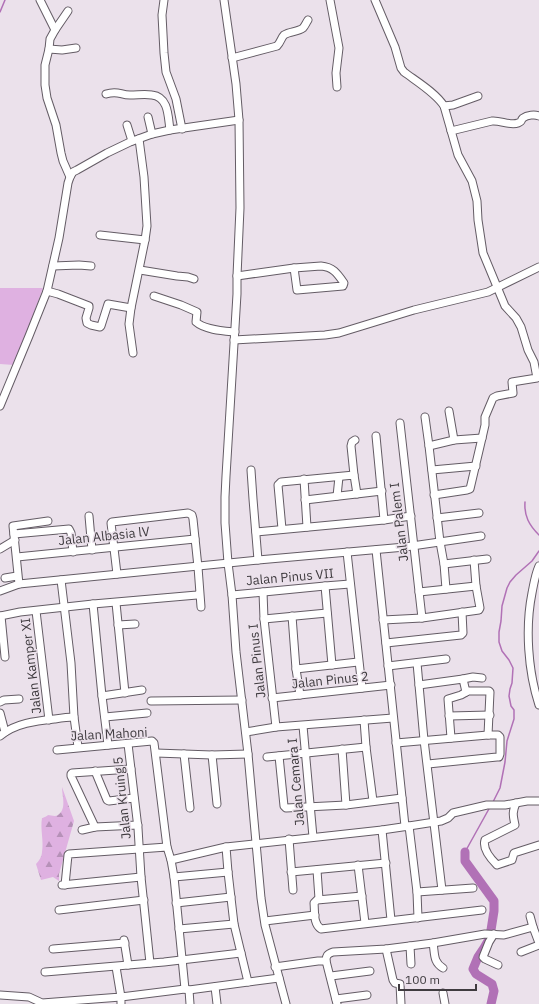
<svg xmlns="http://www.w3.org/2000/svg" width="539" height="1004" viewBox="0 0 539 1004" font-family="'IBM Plex Sans',sans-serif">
	<defs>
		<pattern id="forest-firs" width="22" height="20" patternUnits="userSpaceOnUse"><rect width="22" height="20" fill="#dfb1e1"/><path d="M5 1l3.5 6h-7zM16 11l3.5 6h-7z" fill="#b691b8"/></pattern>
	</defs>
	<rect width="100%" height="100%" fill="#ebe1eb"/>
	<path fill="#dfb1e1" d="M0,288h43l-22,60 -7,17 -14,-1z"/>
	<path fill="url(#forest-firs)" d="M62,787l12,34 -15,53v7l-6,-4 -12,3 -5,-16c3,-3 6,-8 6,-12 2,-11 -2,-23 0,-34 1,0 5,-2 6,-3 3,0 7,2 10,0 9,-6 4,-19 4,-28z"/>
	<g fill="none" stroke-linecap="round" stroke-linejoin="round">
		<g stroke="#b171b6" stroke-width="1.5">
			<path d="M0,12l5,-12"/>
			<path d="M525,502c-1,14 4,23 14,33"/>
			<path d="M493,802l7,-14 5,-26 2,-21 7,-22v-9l-3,-4 -2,-10 1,-7 2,-6 1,-15 -4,-8 -7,-9 -3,-9v-10l2,-11 1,-15 5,-18 3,-6 6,-7 16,-14 7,-10"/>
			<path d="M465,852l25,-45"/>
		</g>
		<path stroke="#b171b6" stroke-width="9" d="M465,852v9l29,40v10l-3,19 -3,11 -4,7 -6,9 -5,12 3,5 16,10 2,7 -3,13"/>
		<g stroke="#645c65" stroke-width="9">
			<g id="minor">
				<path d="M40,0l15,30"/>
				<path d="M164,0l-2,15 2,38 2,19 10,27 6,30"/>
				<path d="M224,0l12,84 3,36 1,88 -3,68v18l-11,182 -1,21v26l3,40 4,32 4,57 12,102 13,144 4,27 21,79"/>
				<path d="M330,0l9,48 -3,25 1,14"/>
				<path d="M375,0l20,47 6,21 3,4c12,9 32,21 40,34l14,49 14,26 5,20 1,19 5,33 22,53 11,12 5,9 7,23 6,12 3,16 -25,4 1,11 -16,3 -4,2 -8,19v8l-3,13 -12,51 -3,1 -33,5"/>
				<path d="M68,11l-13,19 -5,9 -1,10 -4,16v20l2,13 9,27 5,28 2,8 7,16"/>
				<path d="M49,49l13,1 14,-2"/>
				<path d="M232,58l45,-12c4,-4 4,-8 7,-11 6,-4 14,-3 19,-7 2,-2 3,-5 5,-8"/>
				<path d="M106,94c12,-4 14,1 24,1 8,0 15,-1 22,0 17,2 16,22 18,35"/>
				<path d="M444,106l9,-1 25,-9"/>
				<path d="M148,117l4,17"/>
				<path d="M127,125l5,16"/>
				<path d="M451,131l41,-10c8,-1 18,5 26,2 5,-2 2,-2 5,-5 4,-3 12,-4 16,-2"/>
				<path d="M100,235l45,5"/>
				<path d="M53,266l26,-1 12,1"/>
				<path d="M321,266c12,1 16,7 23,17l-1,3 -46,4 -3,-22z"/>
				<path d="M140,270l37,6 11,1 6,2"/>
				<path d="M237,276l57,-8"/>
				<path d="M47,291l11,3 31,12v2l-3,10 1,5 4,2 9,2 1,-1 7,-22 23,4"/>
				<path d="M154,296l27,9 16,7 -1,10c9,8 28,9 39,10"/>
				<path d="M234,340l91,-5 14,-2 75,-23 74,-18 51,-25"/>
				<path d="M133,353l-4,-29 2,-16 14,-68 2,-14 -3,-49 -5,-38"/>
				<path d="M0,406l29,-70 18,-45 12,-53 9,-55 2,-6 3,-5 4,-2 30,-17 23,-11 22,-8 18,-4 69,-10"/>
				<path d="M449,411l5,29"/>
				<path d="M425,417l4,29 11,96 4,22 2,25"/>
				<path d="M400,423l22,195"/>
				<path d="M376,436l8,84"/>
				<path d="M429,446l25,-6 28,-2"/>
				<path d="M251,470l2,29 5,61"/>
				<path d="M432,470l44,-4"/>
				<path d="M354,475l-3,-29 1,-4 3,-2"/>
				<path d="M304,479l3,48"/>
				<path d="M337,496l2,-19"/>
				<path d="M305,500l77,-9"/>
				<path d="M89,516l3,34"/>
				<path d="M437,518l42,-5"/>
				<path d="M282,529l-4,-44 3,-3 73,-7 3,19"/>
				<path d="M256,532l128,-12 27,-4"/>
				<path d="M14,534l55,-5 2,4 2,19"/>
				<path d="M0,549l15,-9"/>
				<path d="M376,550c10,92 19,184 29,276"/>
				<path d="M347,552l15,136"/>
				<path d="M17,557l178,-18"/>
				<path d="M444,564l43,-5"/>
				<path d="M539,566c-4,9 -5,17 -7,27 -7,35 -4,78 7,112"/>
				<path d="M117,574l-6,-51 1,-1 76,-9 4,2 1,4 5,48 3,40"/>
				<path d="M5,578l12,-2"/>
				<path d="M61,580l10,83 3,54 4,30"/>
				<path d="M19,584l-6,-58 35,-5"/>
				<path d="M325,586l7,79"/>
				<path d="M0,591l19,-7 239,-24 147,-13 76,-11"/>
				<path d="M263,592l1,27 12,108"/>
				<path d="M419,592l57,-6"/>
				<path d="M232,595l93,-9 25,-2"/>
				<path d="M116,603l9,90"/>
				<path d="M93,604l9,92 6,49"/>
				<path d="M36,611l13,109"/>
				<path d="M0,616l20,-4 73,-8 104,-9 2,-1"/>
				<path d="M1,616l4,41"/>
				<path d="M292,616l4,53 4,26"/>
				<path d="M264,619l63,-6"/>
				<path d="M383,620l39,-2 57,-8 1,-2 -4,-22 -2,-26"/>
				<path d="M118,625l17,-1"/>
				<path d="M386,643l75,-8 2,-2 -1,-21"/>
				<path d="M417,663l7,77 18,150"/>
				<path d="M388,666l58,-7"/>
				<path d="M296,669l62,-7"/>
				<path d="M463,679l10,-2 9,1"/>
				<path d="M419,685l44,-6 3,13"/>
				<path d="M102,696l40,-6"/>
				<path d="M272,698l119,-13"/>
				<path d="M151,701l91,-1"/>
				<path d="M0,702l4,-2 15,-1"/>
				<path d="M0,713l5,19"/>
				<path d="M449,716l41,-1"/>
				<path d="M105,717l42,-4"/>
				<path d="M364,720l2,27 7,54"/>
				<path d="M303,726l10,111"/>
				<path d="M246,732l30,-5 117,-9"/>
				<path d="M0,736c16,-13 36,-15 55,-17 6,-1 13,-2 19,-2"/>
				<path d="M451,738l-3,-39 13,-4 7,-4h21l1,1 -2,43"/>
				<path d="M396,743l92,-8h10l2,2v17l-1,3h-2l-69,7"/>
				<path d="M128,744l10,84 3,49 9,86"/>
				<path d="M342,749l4,56"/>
				<path d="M57,750l95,-9 2,2 13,104"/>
				<path d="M156,753l56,2 36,-1"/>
				<path d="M184,754l6,54"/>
				<path d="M212,755l5,49"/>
				<path d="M279,756l5,50 2,2 60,-3 56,-7"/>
				<path d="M267,757l99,-10"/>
				<path d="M95,771l12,29 2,1 25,-3"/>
				<path d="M516,803c-4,10 -3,12 -1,22l-30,15c-3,9 6,19 12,25l15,-5 2,-7 25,-8"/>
				<path d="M409,826l32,-5 7,-3 5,-5 34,-8h18l22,-4h12"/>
				<path d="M95,827l-24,-51v-2l1,-1 59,-4"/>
				<path d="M82,830l13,-3 43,-2"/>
				<path d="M382,830l9,90"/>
				<path d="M289,839l4,51"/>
				<path d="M226,847l2,25 6,52 14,58"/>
				<path d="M171,860l55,-13 156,-17 27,-4 8,66 1,26"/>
				<path d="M358,865l7,58"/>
				<path d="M317,870l2,29"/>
				<path d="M291,872l95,-9"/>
				<path d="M174,877l54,-5"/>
				<path d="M62,885l79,-8"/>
				<path d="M65,885l3,-30 1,-1 98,-7 4,13 3,17 11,112"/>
				<path d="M417,892l56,-4"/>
				<path d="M362,896l-45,4 -3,3c1,9 -1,21 7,26l161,-19"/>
				<path d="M176,903l55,-6"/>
				<path d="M59,910l85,-10"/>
				<path d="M530,916l3,11"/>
				<path d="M265,921l50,-6"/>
				<path d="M179,929l55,-5"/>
				<path d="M494,934l-5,8 -6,15 2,2 13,6"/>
				<path d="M124,940l4,25"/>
				<path d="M433,943c2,11 0,19 10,25"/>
				<path d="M410,946l1,18"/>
				<path d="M53,949l72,-6"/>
				<path d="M386,949l7,31 2,3 5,1 1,20"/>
				<path d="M521,952l18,-7"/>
				<path d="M326,961l11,43"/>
				<path d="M275,967l43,-6h8c0,-5 1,-7 7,-9l53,-3 47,-6 52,-9 19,1 29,-8 6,16"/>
				<path d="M45,972l119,-10 77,-9"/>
				<path d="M331,976l39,-5"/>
				<path d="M215,987l2,17"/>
				<path d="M189,990l1,14"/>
				<path d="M443,993l2,11"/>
				<path d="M0,995l29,2 13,6 79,-6 -5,-30"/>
				<path d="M336,999l31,-4"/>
				<path d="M121,1004v-7l64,-8 4,1 90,-12"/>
			</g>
		</g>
		<use href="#minor" stroke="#fff" stroke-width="7"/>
	</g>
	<g text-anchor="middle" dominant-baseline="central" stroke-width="3" stroke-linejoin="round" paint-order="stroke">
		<g font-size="13" fill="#3f3b3f" stroke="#ebe1eb">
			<text transform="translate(399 522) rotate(-97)">Jalan Palem I</text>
			<text transform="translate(104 536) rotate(-6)">Jalan Albasia lV</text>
			<text transform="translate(290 577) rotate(-5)">Jalan Pinus VII</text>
			<text transform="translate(257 661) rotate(-96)">Jalan Pinus I</text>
			<text transform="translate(31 666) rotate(-97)">Jalan Kamper XI</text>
			<text transform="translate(330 680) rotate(-6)">Jalan Pinus 2</text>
			<text transform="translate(109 734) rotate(-3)">Jalan Mahoni</text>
			<text transform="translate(296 782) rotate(-95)">Jalan Cemara I</text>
			<text transform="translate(122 798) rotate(-96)">Jalan Kruing 5</text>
		</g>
	</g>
	<path d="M399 984v6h77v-6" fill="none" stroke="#3f3b3f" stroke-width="2"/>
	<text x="405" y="984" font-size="12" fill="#3f3b3f" stroke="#ebe1eb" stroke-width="3" paint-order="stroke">100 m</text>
</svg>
